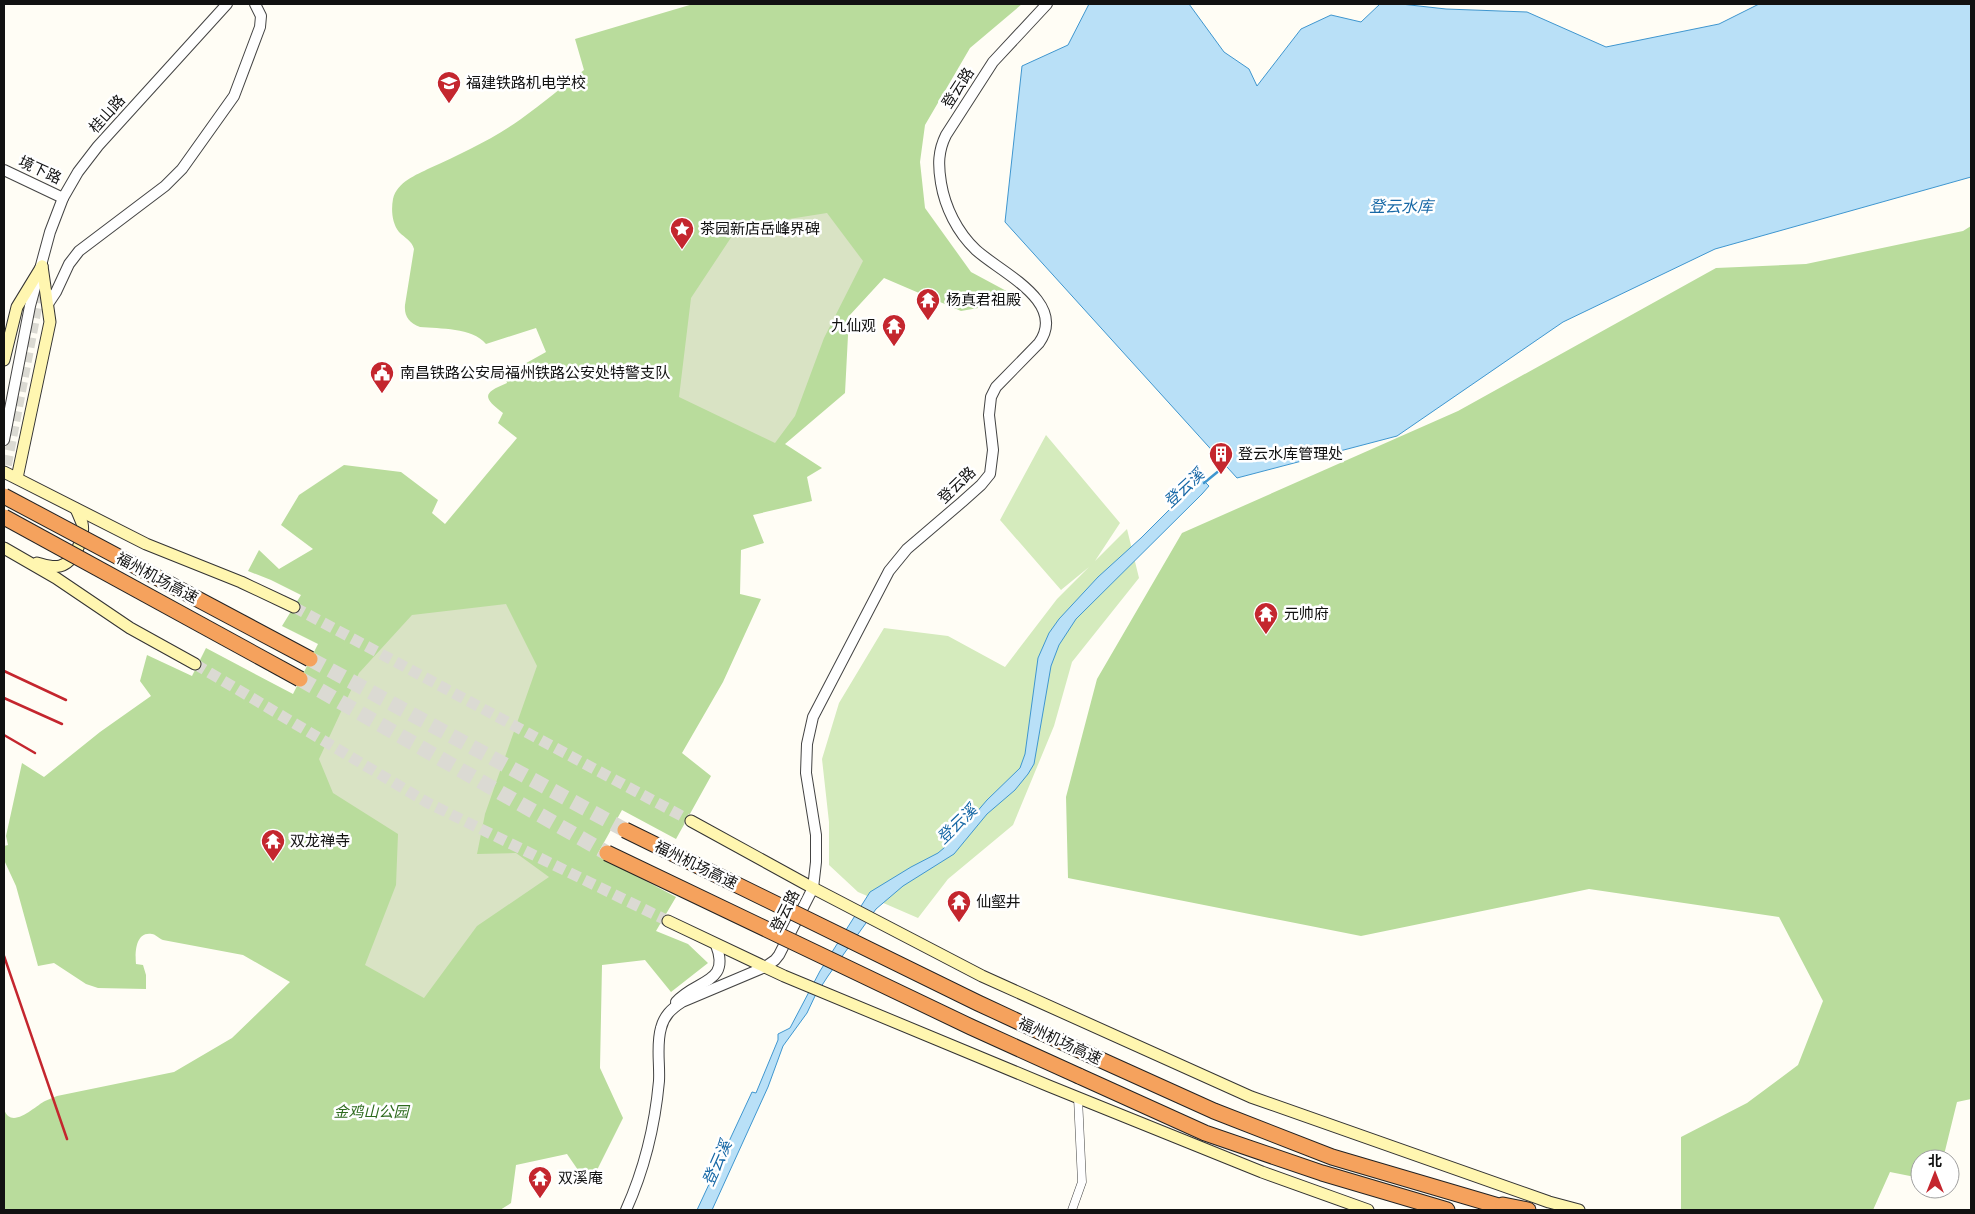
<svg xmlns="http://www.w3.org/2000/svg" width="1975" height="1214" viewBox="0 0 1975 1214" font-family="Bitter,'Noto Sans SC',serif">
	<rect width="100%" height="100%" fill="#fffdf5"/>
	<path fill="#d5ebbd" d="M1046,435l74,88 -25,38 32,-32 12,49 -67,84 -18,64 -41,99 -65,54 -30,39 -60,-26 -29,-27v-43l-7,-63 17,-56 45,-75 64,8 57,31 52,-68 32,-32 -28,23 -61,-70z"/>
	<g fill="#b9dc9c">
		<path d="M693,4h329l-52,44 -45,77 -5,37 5,46 46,64 52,28 -62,11 -77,-33 -35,38 -4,77 -60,51 37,24 -15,9 5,24 -59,14 11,28 -23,7 -1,44 21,5 -38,83 -41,71 29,23 -35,63 -54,-29 -25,45 79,42 -20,34 32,13 20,19 -37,29 -26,-32 -43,5 -2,103 23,50 -34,68 -22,-32 -51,11 -5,38 -11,7h-496v-101c7,22 31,-3 41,-8 4,-2 8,-3 12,-5l117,-24 58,-34 58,-56 -47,-27 -80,-15c-3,-1 -8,-6 -11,-6 -17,-3 -17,20 -16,30l7,1 3,10v14l-48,-1 -12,-4 -32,-21 -16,3 -22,-80 -12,-26v-14l4,-1 -2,-9 16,-73 22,14 56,-45 51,-36 -11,-15 7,-26 45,21 14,-28 87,46 25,-50 -36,-18 19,-31 -30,-15 -23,-9 11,-21 20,19 34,-20 -32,-24 18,-30 45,-30 57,7 37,28 -6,13 13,11 72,-86 -19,-15 5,-10c-21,-16 -20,-20 4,-30l-2,-8 41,-23 -10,-24 -50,16c-14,-17 -46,-15 -66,-17 -11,-4 -16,-11 -15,-22l9,-56c-2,-8 -9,-11 -15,-17 -7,-9 -8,-22 -6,-33 4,-17 23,-24 37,-31 31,-14 63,-29 91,-49 21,-15 42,-33 63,-49l-9,-31z"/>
		<path d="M1971,226v873l-14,3 -14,57h-23v19l-30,-6 -17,38h-192v-73l66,-34 51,-38 25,-64 -44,-84 -190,-28 -228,47 -293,-58 -2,-81 31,-118 85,-146 276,-122 258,-143 90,-4 157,-33z"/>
	</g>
	<g fill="#d9e3c4">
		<path d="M827,213l36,48 -39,77 -29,78 -20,27 -96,-46 12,-99 47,-71z"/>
		<path d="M506,604l31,62 -52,148 -8,40 39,-1 33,24 -72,49 -53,72 -59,-33 31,-80 2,-51 -65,-41 -14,-34 40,-86 53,-58z"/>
	</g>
	<g fill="#b9e0f7" stroke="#3f96cf">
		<path d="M1089,4h100l35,48 25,17 8,17 44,-57 30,-14 30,7 19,-18h21l45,5 81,3 79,35 113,-23 40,-20h212v173l-256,72 -152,73 -166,114 -160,42 -232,-256 17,-156 46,-21z"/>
		<path d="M1201,478l8,8 -7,8 -126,125 -17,26 -8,21 -17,98 -6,10 -13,16 -28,24 -33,40 -51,32 -27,23 -48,67 -13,20 -8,17 -24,33 -15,41 -56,123h-15l55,-118 4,1 22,-53v-6l12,-6 30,-57 50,-79 41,-25 27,-14 13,-11 36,-42 33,-32 5,-14 13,-96 11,-25 10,-14 39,-42 43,-39z"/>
	</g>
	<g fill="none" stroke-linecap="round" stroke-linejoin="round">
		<path stroke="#3f96cf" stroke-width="2.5" d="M1204,483l22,-18"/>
		<path stroke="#dbdad3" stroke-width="10" stroke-dasharray="10 5" stroke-linecap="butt" d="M4,480l33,-172 4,-29"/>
		<g stroke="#dbdad3" stroke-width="11" stroke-dasharray="11 5.5" stroke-linecap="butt">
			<path d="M294,607l397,214"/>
			<path d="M195,664l233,139 240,118"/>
		</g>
		<g stroke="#dbdad3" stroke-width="15" stroke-dasharray="15 8" stroke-linecap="butt">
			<path d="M310,659l315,171"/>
			<path d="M300,679l307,174"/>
		</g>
		<g stroke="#444" stroke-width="9">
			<path id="minor" d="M1072,1210l10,-28 -4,-84"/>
		</g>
		<g stroke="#444" stroke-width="12">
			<g id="tertiary">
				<path d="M4,170l59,28"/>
				<path d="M48,304l8,-12 13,-28 10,-13 86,-65 17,-17 52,-73 26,-69 1,-11 -6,-12"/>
				<path d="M4,440l26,-134 20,-74 13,-34 15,-26 20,-26 129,-142"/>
				<path d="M676,1002c20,-23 55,-18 40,-57"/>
				<path d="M626,1210c18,-40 29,-85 33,-129 1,-17 -3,-36 2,-53 3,-12 10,-19 21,-26l83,-35 10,-7 4,-5 34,-67 3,-26v-27l-10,-62 1,-29 6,-27 76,-146 18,-22 55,-47 19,-17 9,-11 3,-24 -4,-35 2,-18 5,-10 43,-44c29,-41 -39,-71 -63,-93 -19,-18 -31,-43 -35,-67 -3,-18 -3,-32 5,-48l47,-73 54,-58"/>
			</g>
		</g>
		<g stroke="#333" stroke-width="13">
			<g id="secondary">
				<path d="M4,360l13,-53 25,-41"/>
				<path d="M4,472l142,72 95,38 53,25"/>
				<path d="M17,478l33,-156 -8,-56"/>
				<path d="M4,548l52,30 74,50 65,36"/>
				<path d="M37,563c8,2 15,5 23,3 15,-4 25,-29 22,-43 -2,-5 -4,-10 -6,-14"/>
				<path d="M691,821l122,67 169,88 269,121 298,105 30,8"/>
				<path d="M668,921l116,55 265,110 213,86 106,38"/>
			</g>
		</g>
		<g stroke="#222" stroke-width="17">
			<g id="motorway">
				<path d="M1090,1055l124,56 118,46 180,53"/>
				<path d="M1079,1076l126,57 117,40 125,37"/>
				<path d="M1503,1205l25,5"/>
			</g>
		</g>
		<use href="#minor" stroke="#fff" stroke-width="8"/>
		<use href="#tertiary" stroke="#fff" stroke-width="10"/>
		<use href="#secondary" stroke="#fff6b0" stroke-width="11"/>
		<use href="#motorway" stroke="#f5a25d" stroke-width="15"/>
		<g stroke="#c4262e" stroke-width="2.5">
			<path d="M4,671l62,29"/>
			<path d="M4,698l58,26"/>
			<path d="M4,735l31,18"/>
			<path d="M4,956l63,183"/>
		</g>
		<g stroke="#222" stroke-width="17" stroke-linecap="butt">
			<g id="motorway-bridge">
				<path d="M4,496l306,163"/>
				<path d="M4,517l296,162"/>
				<path d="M625,830l353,173 112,52"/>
				<path d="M607,853l364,174 108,49"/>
			</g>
		</g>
		<use href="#motorway-bridge" stroke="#f5a25d" stroke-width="15"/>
	</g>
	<defs>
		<g id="school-pin" transform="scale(1.25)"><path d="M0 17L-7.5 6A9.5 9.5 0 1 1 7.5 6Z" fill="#c4262e" stroke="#fff"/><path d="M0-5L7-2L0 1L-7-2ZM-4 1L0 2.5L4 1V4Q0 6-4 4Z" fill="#fff"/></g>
		<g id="sight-pin" transform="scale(1.25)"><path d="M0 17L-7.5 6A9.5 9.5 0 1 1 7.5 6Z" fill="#c4262e" stroke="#fff"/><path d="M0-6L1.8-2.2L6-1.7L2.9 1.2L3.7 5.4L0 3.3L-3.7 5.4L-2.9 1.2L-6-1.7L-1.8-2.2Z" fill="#fff"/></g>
		<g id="temple-pin" transform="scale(1.25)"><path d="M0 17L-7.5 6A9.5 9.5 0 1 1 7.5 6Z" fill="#c4262e" stroke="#fff"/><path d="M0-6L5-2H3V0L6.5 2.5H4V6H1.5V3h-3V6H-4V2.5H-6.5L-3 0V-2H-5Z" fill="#fff"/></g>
		<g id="civic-pin" transform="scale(1.25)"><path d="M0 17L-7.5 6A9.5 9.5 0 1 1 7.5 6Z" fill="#c4262e" stroke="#fff"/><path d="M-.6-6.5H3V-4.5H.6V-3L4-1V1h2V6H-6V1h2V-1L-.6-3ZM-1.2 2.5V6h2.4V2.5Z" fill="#fff"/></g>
		<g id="building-pin" transform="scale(1.25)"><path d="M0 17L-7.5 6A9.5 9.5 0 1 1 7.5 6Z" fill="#c4262e" stroke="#fff"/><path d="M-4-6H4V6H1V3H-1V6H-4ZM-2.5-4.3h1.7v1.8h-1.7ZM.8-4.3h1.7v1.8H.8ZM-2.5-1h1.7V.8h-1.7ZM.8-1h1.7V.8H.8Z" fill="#fff"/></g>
	</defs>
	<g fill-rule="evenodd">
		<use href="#school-pin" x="449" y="83"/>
		<use href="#sight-pin" x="682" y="229"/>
		<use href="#temple-pin" x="928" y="300"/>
		<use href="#temple-pin" x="894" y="326"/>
		<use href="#civic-pin" x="382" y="373"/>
		<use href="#building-pin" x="1221" y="454"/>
		<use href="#temple-pin" x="1266" y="614"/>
		<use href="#temple-pin" x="273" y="841"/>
		<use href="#temple-pin" x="959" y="902"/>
		<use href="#temple-pin" x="540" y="1178"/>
	</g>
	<g text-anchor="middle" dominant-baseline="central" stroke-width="5" stroke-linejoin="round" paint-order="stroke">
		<g font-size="15" fill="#111" stroke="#fff" text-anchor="start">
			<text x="466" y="83">福建铁路机电学校</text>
			<text x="700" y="229">茶园新店岳峰界碑</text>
			<text x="946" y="300">杨真君祖殿</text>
			<text x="876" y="326" text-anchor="end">九仙观</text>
			<text x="400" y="373">南昌铁路公安局福州铁路公安处特警支队</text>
			<text x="1238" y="454">登云水库管理处</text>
			<text x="1284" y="614">元帅府</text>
			<text x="290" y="841">双龙禅寺</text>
			<text x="976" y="902">仙壑井</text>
			<text x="558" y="1178">双溪庵</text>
		</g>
		<g font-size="15" fill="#111" stroke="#fff">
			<text transform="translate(958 88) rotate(-57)">登云路</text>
			<text transform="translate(107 114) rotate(-48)">桂山路</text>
			<text transform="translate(40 170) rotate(25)">境下路</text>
			<text transform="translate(957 485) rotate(-44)">登云路</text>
			<text transform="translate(157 578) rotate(28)">福州机场高速</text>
			<text transform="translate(696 865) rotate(26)">福州机场高速</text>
			<text transform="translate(785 911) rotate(-63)">登云路</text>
			<text transform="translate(1060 1041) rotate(25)">福州机场高速</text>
		</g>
		<g font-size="15" font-style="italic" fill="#2f6b1f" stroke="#fff">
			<text x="371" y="1112">金鸡山公园</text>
		</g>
		<g font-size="16" font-style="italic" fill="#1768a6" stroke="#fff">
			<text x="1401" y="206">登云水库</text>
			<text transform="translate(1184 488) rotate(-43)">登云溪</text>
			<text transform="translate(957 824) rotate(-44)">登云溪</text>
			<text transform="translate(717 1163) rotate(-66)">登云溪</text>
		</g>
	</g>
	<rect width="1975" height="1214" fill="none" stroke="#111111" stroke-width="10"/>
	<g transform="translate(1935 1174)"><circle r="24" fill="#ffffff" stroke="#a0a0a0"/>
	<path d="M0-4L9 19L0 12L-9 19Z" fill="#c4262e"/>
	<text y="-8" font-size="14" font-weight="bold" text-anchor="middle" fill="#111111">北</text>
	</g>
</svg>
